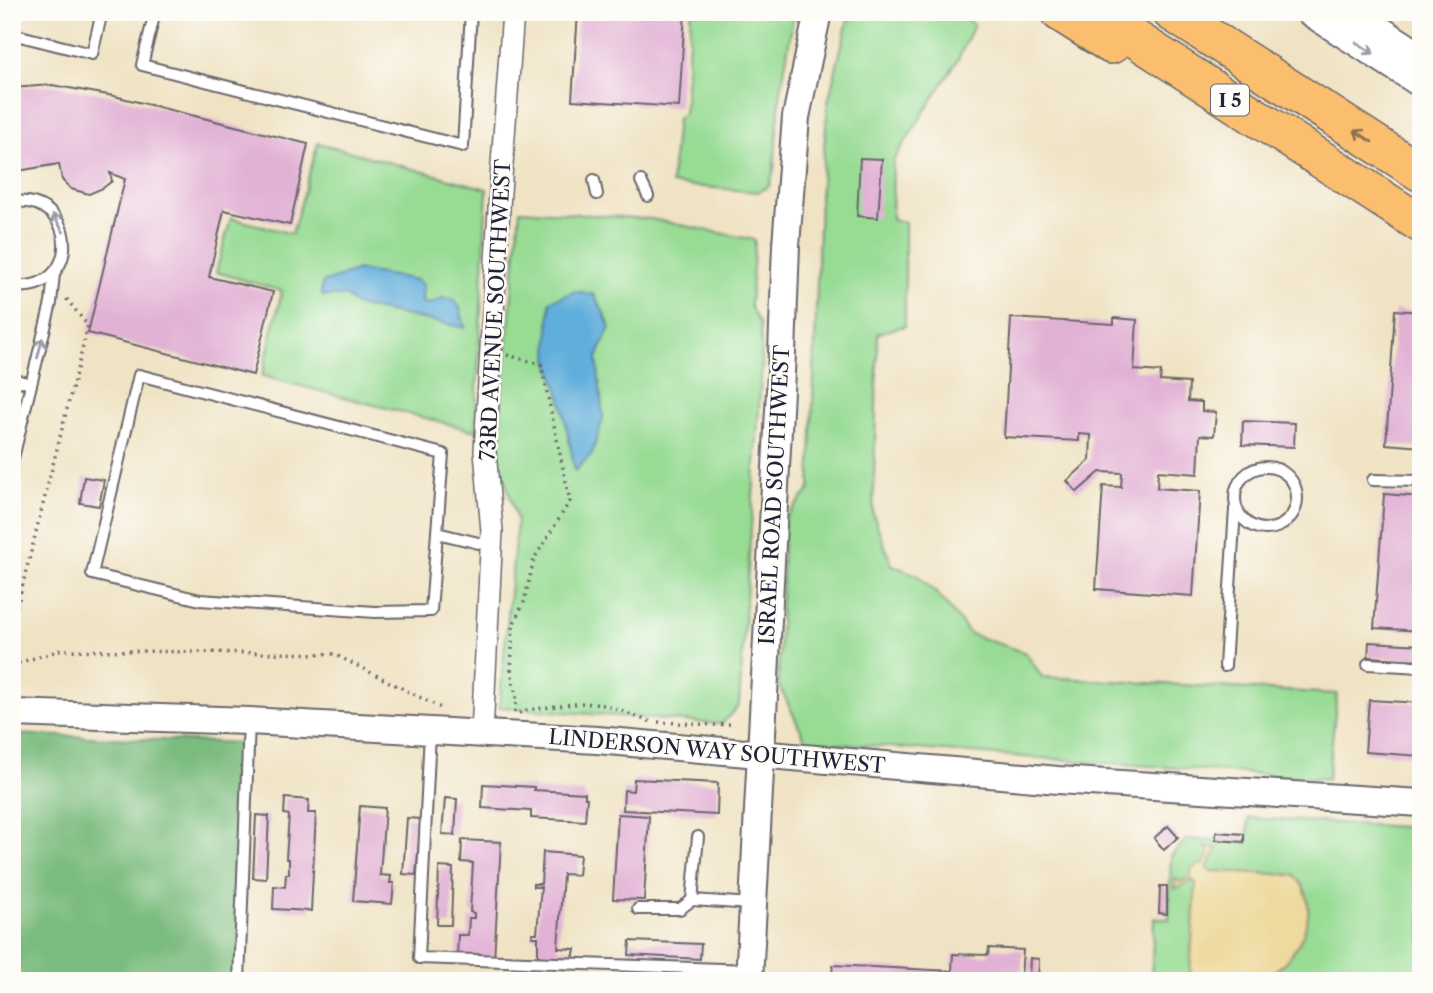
<svg xmlns="http://www.w3.org/2000/svg" width="1433" height="993" viewBox="0 0 1433 993" font-family="'Libre Caslon Text',serif">
	<rect width="100%" height="100%" fill="#fdfcf7"/>
	<filter id="ink" filterUnits="userSpaceOnUse"><feTurbulence type="fractalNoise" baseFrequency=".0143" numOctaves="2"/><feDisplacementMap in="SourceGraphic" scale="14" xChannelSelector="R" yChannelSelector="G"/><feConvolveMatrix kernelMatrix="1 2 1 2 8 2 1 2 1" color-interpolation-filters="sRGB"/></filter>
	<filter id="wash" filterUnits="userSpaceOnUse"><feTurbulence type="fractalNoise" baseFrequency=".00686" numOctaves="4" result="noise"/><feDisplacementMap in="SourceGraphic" scale="28" xChannelSelector="R" yChannelSelector="G"/><feGaussianBlur stdDeviation="1.57" result="paint"/><feColorMatrix in="noise" values="0 0 0 0 0 0 0 0 0 0 0 0 0 0 0 0 0 1.4 0 .05"/><feComposite in="paint" operator="in"/></filter>
	<g filter="url(#wash)">
		<rect width="100%" height="100%" fill="#f0e3c4"/>
		<g fill="#98dc94" stroke="#5d7f68" stroke-width="2">
			<path d="M691,12h103l-14,85 -6,72 -5,17 -11,6 -87,-8 6,-66 7,-4z"/>
			<path d="M850,12h107l17,13 -17,36 -64,100 -1,59 13,2v104l-27,7 -5,181 19,51 25,10 23,22 30,37 56,19 16,24 295,17 -9,85 -522,-38 -28,-58 6,-163 26,-31 10,-292 8,-95z"/>
			<path d="M318,143l169,46 -12,242 -213,-55 20,-85 -66,-19 15,-54 61,16z"/>
			<path d="M520,210l131,9 104,21 -5,66 10,19 2,37 -23,343 -17,19 -223,-17 18,-187 -20,-68z"/>
			<path d="M1249,818l172,10v153h-166l14,-7 13,-8 12,-91 -85,-4 -3,-2 11,-21 -11,-1 4,5 -7,13c-8,0 -13,3 -12,12l-11,5 -4,-3 -1,9 18,-8 3,3 -6,88 21,10h-60l3,-63 15,1 2,-63 16,-17 60,4z"/>
		</g>
		<path fill="#7abc7e" stroke="#4e6f5c" stroke-width="2" d="M12,734l229,9 -2,238h-227z"/>
		<path fill="#eeda9e" stroke="#887e6c" stroke-width="2" d="M1205,847l13,1 -11,20 2,3 85,4c34,31 2,92 -36,105 -7,2 -41,2 -48,0 -7,-1 -14,-5 -20,-8l6,-89 -3,-3 -18,9v-11l5,4 11,-5c-1,-9 3,-12 12,-13l7,-11z"/>
		<g fill="#61aedb" stroke="#42688b" stroke-width="2">
			<path d="M358,270l59,10 6,5 -1,17c10,5 13,-2 21,-4 1,0 9,1 10,1l7,9 5,20 -110,-23 -10,-9h-23l-1,-5 1,-8z"/>
			<path d="M576,291l18,4 10,18 6,14 -13,31 6,60 -11,36 -17,17 -14,-72 -13,-41 2,-57z"/>
		</g>
		<g id="blocks">
			<g fill="#e2b2d5">
				<path d="M578,12h107l-6,95 -107,-7z"/>
				<path d="M52,85l62,11 194,48 -18,81 -66,-15 -15,67 64,15 -20,83 -165,-42 37,-154 -15,-6 2,8 -9,7 -14,6 -18,-5 -9,-9 -3,-16 -47,8v-84z"/>
				<path d="M860,158l22,1 -4,59 -21,-2z"/>
				<path d="M1395,310l26,2v135l-35,-3z"/>
				<path d="M1011,318l103,6v-6l23,2 -3,50 27,2 -1,9 29,2 -1,18 14,1v9l14,1 -2,24 -14,-1 -2,39 -40,-3 -1,17 43,3 -7,105 -97,-7 7,-103 18,1 1,-14 -22,-1 -23,20 -10,-11 23,-21 1,-25 -12,-1v7l-75,-4z"/>
				<path d="M1243,421l52,2 -1,24 -52,-2z"/>
				<path d="M84,477l20,3 -5,26 -19,-3z"/>
				<path d="M1384,494l37,3v134l-47,-3z"/>
				<path d="M1369,642l52,3v15l-53,-3z"/>
				<path d="M1369,700l52,3v53l-56,-4z"/>
				<path d="M634,779l84,4 -1,32 -94,-5 1,-20 9,1z"/>
				<path d="M483,784l51,3v3l51,3v5h2l-2,23 -54,-3v-7l-49,-3z"/>
				<path d="M285,798l24,2 -1,13h8l-5,98 -38,-2 1,-23 11,1 1,-13h3v-15h-3l3,-44 -5,-1z"/>
				<path d="M445,798l12,1 -2,36 -13,-1z"/>
				<path d="M360,806l25,2 -5,67 11,1 -1,7h4l-2,21 -39,-3z"/>
				<path d="M618,814l31,2 -5,84 -31,-1z"/>
				<path d="M256,815l13,1 -3,63 -13,-1z"/>
				<path d="M407,818l14,1 -5,56 -13,-1z"/>
				<path d="M1168,826l10,11 -14,13 -10,-12z"/>
				<path d="M1216,832l28,2v8l-28,-2z"/>
				<path d="M462,840l39,2 -7,117 -37,-2 1,-22h10l1,-17h5v-5l-4,-1 3,-49 -12,-1z"/>
				<path d="M543,852l37,3 -2,20 -15,-1 -5,74 17,1 -2,10 -35,-2v-20h-6l1,-4h4l4,-46h-8v-3h8z"/>
				<path d="M439,867l14,1 -2,57h-14z"/>
				<path d="M1160,886h7v28l-8,-1z"/>
				<path d="M630,941l71,3 -1,15 -71,-4z"/>
				<path d="M989,948l34,2 -2,28 8,1 1,-21 9,1 -1,22h-207l2,-16 119,6 1,-17 35,1z"/>
			</g>
		</g>
	</g>
	<g filter="url(#ink)">
		<use href="#blocks" fill-opacity="0" stroke="#6a666b" stroke-width="2"/>
		<g fill="none" stroke-linecap="round" stroke-linejoin="round">
			<g stroke="#6a666b" stroke-width="14">
				<g id="service">
					<path d="M155,12l-13,53 321,81 8,-134"/>
					<path d="M12,34l80,20 10,-42"/>
					<path d="M594,180l3,14"/>
					<path d="M641,181l7,15"/>
					<path d="M12,202c68,-8 71,92 0,84"/>
					<path d="M139,375l304,79 -12,157 -56,1 -175,-12 -108,-26z"/>
					<path d="M12,379l19,5"/>
					<path d="M12,462l39,-159 3,-29"/>
					<circle cx="1266" cy="498" r="31"/>
					<path d="M1373,480l48,1"/>
					<path d="M437,533l54,13"/>
					<path d="M1368,664l53,3"/>
					<path d="M1225,666l10,-157"/>
					<path d="M430,732l-11,226 330,12"/>
					<path d="M698,837l-6,63 61,4"/>
					<path d="M638,909h42l12,-9"/>
					<path d="M239,981l10,-260"/>
				</g>
			</g>
			<g stroke="#6a666b" stroke-width="24">
				<path id="minor" d="M482,734l10,-203 -7,-80 15,-259 13,-180"/>
			</g>
			<g stroke="#6a666b" stroke-width="30">
				<g id="tertiary">
					<path d="M1309,12l112,72"/>
					<path d="M1353,12l68,44"/>
					<path d="M12,713l237,8 348,19 461,40 363,23"/>
					<path d="M749,981l33,-628 4,-108 10,-128 22,-105"/>
				</g>
			</g>
			<g stroke="#6a666b" stroke-width="40">
				<g id="motorway">
					<path d="M1059,12l52,33"/>
					<path d="M1094,12l327,212"/>
					<path d="M1171,12l250,161"/>
				</g>
			</g>
			<g stroke="#6a666b" stroke-width="3.5" stroke-dasharray="2 5" stroke-linecap="butt">
				<path d="M507,355l34,9 29,137 -36,58 -10,43 -11,23 -2,46 6,30 -3,12"/>
				<path d="M12,627l76,-301 -23,-29"/>
				<path d="M12,665l48,-15 274,4 109,55"/>
				<path d="M519,713l8,-3 54,-7 12,1 11,1 47,17"/>
				<path d="M658,722l56,3 16,-1"/>
			</g>
			<use href="#service" stroke="#fff" stroke-width="10"/>
			<use href="#minor" stroke="#fff" stroke-width="21"/>
			<use href="#tertiary" stroke="#fff" stroke-width="26"/>
			<use href="#motorway" stroke="#fbbe6e" stroke-width="37"/>
		</g>
		<defs><path id="oneway-shaft" d="M-6 0H5M1.5-3L5.5 0L1.5 3" fill="none" stroke-width="1.6" stroke-linecap="round" stroke-linejoin="round" transform="scale(1.75)"/></defs>
		<g stroke="#9c9ca7">
			<use href="#oneway-shaft" transform="translate(1365 48) rotate(33)"/>
			<use href="#oneway-shaft" transform="translate(58 223) rotate(-121)"/>
			<use href="#oneway-shaft" transform="translate(40 348) rotate(-76)"/>
		</g>
		<use stroke="#8e7054" href="#oneway-shaft" transform="translate(1363 136) rotate(-147)"/>
	</g>
	<g text-anchor="middle" dominant-baseline="central" stroke-width="5" stroke-linejoin="round" paint-order="stroke">
		<rect fill="#fdfcf7" stroke="#646373" stroke-width="2" x="1211" y="84.5" width="38" height="31" rx="5"/>
		<g font-size="19" font-weight="bold" fill="#22223b">
			<text x="1230" y="100">I 5</text>
		</g>
		<g font-size="21" fill="#22223b" stroke="#fdfcf7">
			<text transform="translate(495 310) rotate(-87)">73RD AVENUE SOUTHWEST</text>
			<text transform="translate(774 495) rotate(-87)">ISRAEL ROAD SOUTHWEST</text>
			<text transform="translate(717 751) rotate(5)">LINDERSON WAY SOUTHWEST</text>
		</g>
	</g>
	<rect width="1433" height="993" fill="none" stroke="#fdfcf7" stroke-width="42"/>
</svg>
